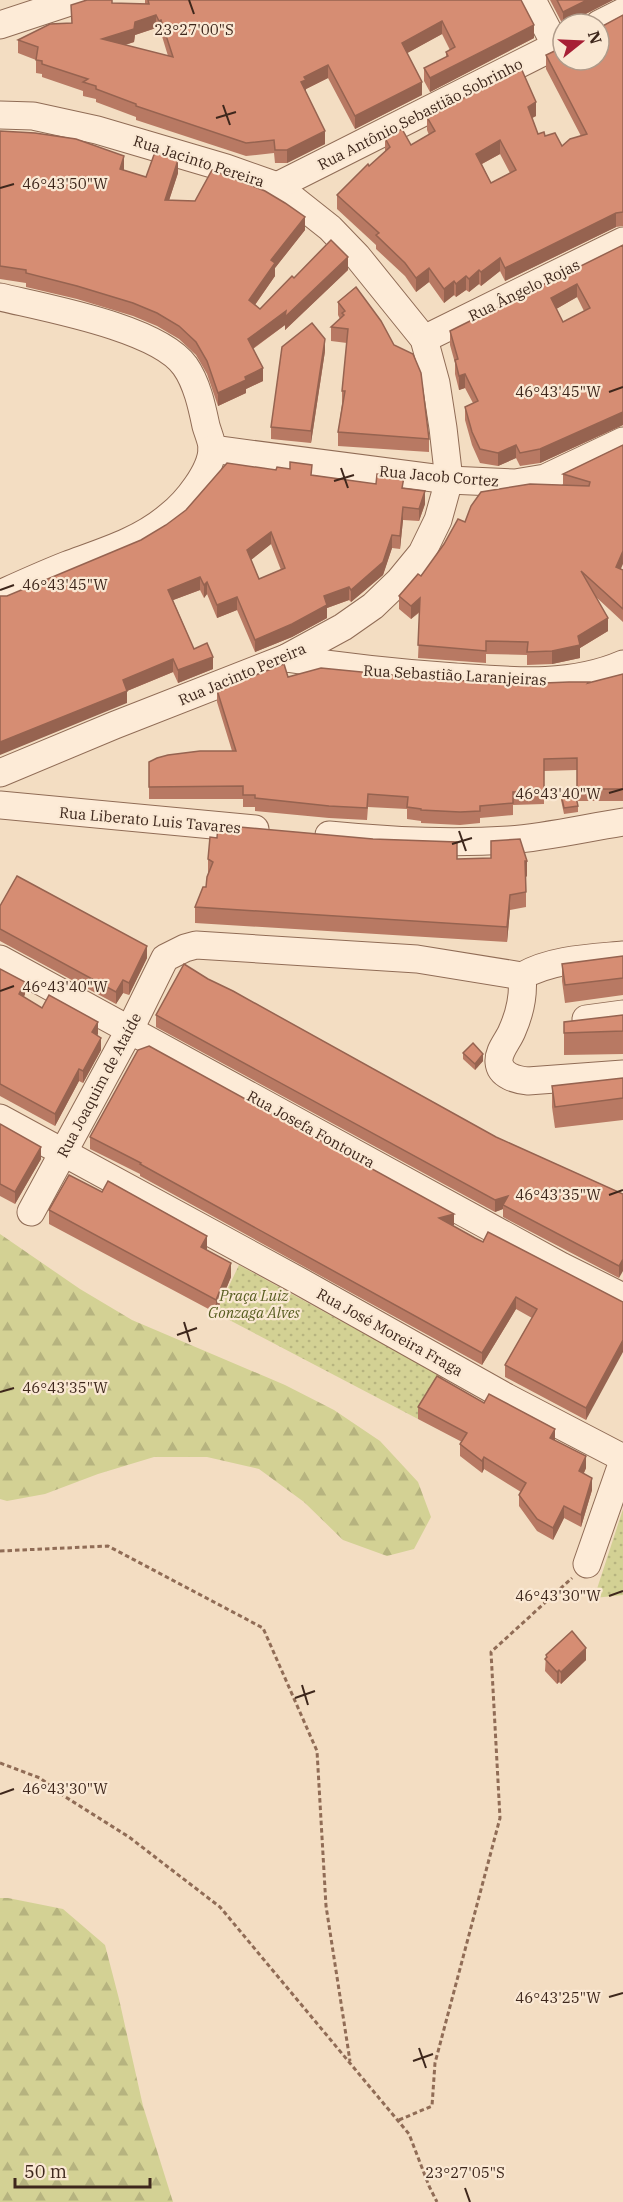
<svg xmlns="http://www.w3.org/2000/svg" width="623" height="2202" viewBox="0 0 623 2202" font-family="'IBM Plex Serif',serif">
	<defs>
		<pattern id="forest-firs" width="22" height="20" patternUnits="userSpaceOnUse" patternTransform="scale(1.5)"><rect width="22" height="20" fill="#d3d194"/><path d="M5 1l3.5 6h-7zM16 11l3.5 6h-7z" fill="#b6b37f"/></pattern>
		<pattern id="park-dots" width="8" height="8" patternUnits="userSpaceOnUse" patternTransform="scale(1.5)"><rect width="8" height="8" fill="#d3d194"/><path d="M2 2h.1M6 6h.1" fill="none" stroke="#b6b37f" stroke-width="1.8" stroke-linecap="round"/></pattern>
	</defs>
	<rect width="100%" height="100%" fill="#f3ddc2"/>
	<g fill="url(#forest-firs)">
		<path d="M0,1234l80,55 52,31 153,65 49,25 46,31 38,41 13,35 -17,32 -27,7 -44,-16 -39,-38 -45,-33 -52,-12h-53l-56,17 -53,20 -38,7 -7,-2z"/>
		<path d="M0,1898h8l55,11 42,36 14,54 24,107 30,96h-173z"/>
	</g>
	<g fill="url(#park-dots)">
		<path d="M239,1265l204,112 -25,42 -202,-106z"/>
		<path d="M623,1509v86l-29,3z"/>
	</g>
	<g fill="none" stroke-linecap="round" stroke-linejoin="round">
		<g stroke="#906c56" stroke-width="29">
			<g id="minor">
				<path d="M532,0l24,46"/>
				<path d="M599,24l24,-12"/>
				<path d="M0,25l76,-25"/>
				<path d="M0,115l33,1 64,14 129,38 51,18 53,42 27,28 67,83 12,44 7,45 6,52 -11,40 -16,33 -23,28 -26,25 -30,21 -57,31 -171,67 -115,48"/>
				<path d="M277,186l286,-144"/>
				<path d="M0,297c46,11 158,31 185,69 12,17 17,41 21,60 2,7 6,16 6,22 0,23 -26,55 -43,68 -29,25 -67,36 -102,49 -23,9 -45,19 -67,29"/>
				<path d="M424,339l199,-98"/>
				<path d="M212,449l237,31 66,3 30,-5 78,-37"/>
				<path d="M286,658c57,9 113,15 169,19 57,4 115,10 168,-13"/>
				<path d="M0,805l255,24"/>
				<path d="M329,835c60,6 120,9 180,5 38,-3 76,-12 114,-18"/>
				<path d="M0,959l561,307 62,31"/>
				<path d="M522,976c2,19 -2,37 -10,55 -4,10 -14,20 -13,31 1,14 18,18 29,19l95,-7"/>
				<path d="M586,1019l37,-5"/>
				<path d="M0,1118l301,164 205,115 117,61"/>
				<path d="M31,1212l99,-183 35,-71 20,-10 11,-3 221,14 105,17c30,-17 68,-18 101,-21"/>
				<path d="M587,1564l36,-103"/>
			</g>
		</g>
		<g stroke="#906c56" stroke-width="3" stroke-dasharray="4.5 3" stroke-linecap="butt">
			<path d="M0,1551l108,-5 155,82 54,123 9,155 24,155"/>
			<path d="M0,1763l40,15 24,18 65,41 91,70 189,227 20,52 8,16"/>
			<path d="M399,2120l33,-14 3,-43 65,-245 -9,-166 81,-74"/>
		</g>
		<use href="#minor" stroke="#fdebd7" stroke-width="27"/>
	</g>
	<g fill="#b87963" fill-rule="evenodd">
		<path d="M145,0h376l13,38 -104,54 -6,-11v-13l22,-11v-5l4,-2 -8,-16 -35,19 15,42 -67,34 -27,-51 -22,11v3l19,52 -38,19h-12l-1,-10 -28,3 -110,-36v-3l-40,-15v-3l-13,-3v-5l-41,-14v-3l-6,-1v-13l-18,-7v-13l53,-17 41,-20 33,1zM156,28l3,6 2,-1 7,23 -43,-11 9,-3 1,-7z"/>
		<path d="M550,0h63l-47,24h-3v1z"/>
		<path d="M623,15v211l-7,1 -111,54 -5,-10 -19,15 -2,-2 -10,8 -3,-2 -10,7 -2,-2 -10,8 -15,-21 -13,10 -11,-16 -29,-27v-4l-39,-36v-14l48,-43v-14l26,7 18,-10 -2,-5v-13l109,-1 -4,2 6,16 7,2 17,10 19,-10 -35,-67v-14zM500,154l10,19 -19,10 -9,-19z"/>
		<path d="M0,131l124,38v1l22,7 32,-4 -9,27 136,30 -30,38v8l-20,29 5,4 34,-31 54,-8 -63,60v-5l-32,24 10,32 -17,8v4l-28,13 -11,-32 -11,-19 -17,-16 -22,-13 -24,-10 -56,-17 -51,-12v-4l-26,-4z"/>
		<path d="M623,245v180l-83,38 -20,3 -4,-8 -18,8 -18,-3 -8,-18 -7,-25v-13l8,-4 -8,-15 -6,2 -4,-16v-11l-5,-18v-14zM577,297l7,14 -21,11 -7,-13z"/>
		<path d="M356,287l73,152v13l-91,-6v-14l4,-28v-13l5,-48 -16,-2v-14l9,-8 -2,-4v-13z"/>
		<path d="M325,351l-14,92 -40,-4v-12z"/>
		<path d="M623,445l-2,124 2,1v52l-27,-25 12,34 -28,17v10l-28,6 -25,1v-10l-41,-1v9l-68,-5 2,-46 -9,7 -12,-10v-13l22,-20 44,-54 98,-37v-11z"/>
		<path d="M312,475l92,13 21,16 -6,17 -16,-1 -3,29 -8,-1 -9,27 -32,27 -2,-2 -22,8v10l-35,19 -37,15 -18,-42 -20,8 -10,-24 -3,4 -4,-8 -27,10 21,49 19,20 -35,14 -5,-11 -46,19v12l-120,-107zM271,544l10,26 -22,9 -8,-19z"/>
		<path d="M623,674v127h-46v-31l-33,1v33l-31,1v10l-33,3v5l-20,2 -39,-2v-2l-14,-2v-10l-39,-2 -1,13 -38,-2 -74,-7v-4h-12v-8h-94v-37l83,-11 -15,-49v-12l71,-13 145,2 86,5 70,-1z"/>
		<path d="M561,794l17,12v6l-14,2 -3,-14z"/>
		<path d="M208,859h249l70,17 -1,1v30l-16,3 -3,32 -312,-19v-16l11,-20 2,-13z"/>
		<path d="M0,906l147,52 -18,37 -6,-2 -7,11 -116,-63z"/>
		<path d="M623,956v39l-58,8 -3,-22v-17z"/>
		<path d="M0,969l25,25 -1,3 18,11 56,26 -1,1 4,15 -18,33 -4,-2 -24,45 -55,-30z"/>
		<path d="M208,979l288,158 127,57 -4,84 -116,-61v-8l-8,3 -339,-185v-12z"/>
		<path d="M623,1015v39l-59,1v-33z"/>
		<path d="M463,1053l20,8 -8,9 -12,-11z"/>
		<path d="M623,1078v42l-68,8 -3,-21v-21z"/>
		<path d="M0,1124l41,35 -26,45 -15,-8z"/>
		<path d="M90,1137l364,88 -1,1 30,16 140,60 -37,118 -81,-43v-12l27,-47 -16,-9 -34,56 -342,-189v-2l-50,-25z"/>
		<path d="M49,1210l158,39 -1,1 25,27 -15,36 -167,-89z"/>
		<path d="M484,1403l71,38 31,27 -2,5 8,17 -11,37 -17,-9 -11,22 -16,-9 -18,-25v-11l2,-3 -37,-23 -2,4 -22,-17v-12l2,-2 -44,-23v-12z"/>
		<path d="M546,1655l40,5 -25,24 -2,-2 -2,2 -12,-13z"/>
	</g>
	<g fill="#966350">
		<path d="M587,0h26l-47,24h-3v-12z"/>
		<path d="M156,15v13l-21,7 -1,7 -32,10v-13l33,-17z"/>
		<path d="M161,20v13l-2,1v-13z"/>
		<path d="M442,21v13l-40,22v-13z"/>
		<path d="M534,25v13l-104,54v-14z"/>
		<path d="M328,65v13l-22,11v5l-5,-12 3,-5z"/>
		<path d="M422,82v13l-67,34v-13z"/>
		<path d="M536,102v14l-8,4v-13z"/>
		<path d="M325,131v13l-38,19v-13z"/>
		<path d="M500,140v14l-24,13v-13z"/>
		<path d="M124,156v13l-4,13v-13z"/>
		<path d="M178,160v13l-13,40v-13z"/>
		<path d="M616,213v14l-111,54v-13z"/>
		<path d="M305,217v13l-30,38v8l-26,37v-13l22,-40z"/>
		<path d="M348,257v13l-63,60v-5l-37,27v-13z"/>
		<path d="M500,258v13l-19,15v-14z"/>
		<path d="M429,268v14l-13,10v-14z"/>
		<path d="M479,270v14l-10,8v-13z"/>
		<path d="M466,276v14l-10,7v-13z"/>
		<path d="M454,281v14l-10,8v-14z"/>
		<path d="M577,284v13l-26,15v-14z"/>
		<path d="M325,339v12l-14,92v-12z"/>
		<path d="M263,368v13l-17,8v4l-28,13v-13l27,-16z"/>
		<path d="M465,374v14l-6,2v-14z"/>
		<path d="M623,412v13l-83,38v-14z"/>
		<path d="M516,445v13l-18,8v-13z"/>
		<path d="M425,491v13l-6,17v-12z"/>
		<path d="M403,507v13l-3,29v-13z"/>
		<path d="M271,532v12l-24,19v-13z"/>
		<path d="M392,535v13l-9,27 -32,27v-12z"/>
		<path d="M623,551v13l-7,16v-13z"/>
		<path d="M200,577v13l-32,12v-12z"/>
		<path d="M207,582v12l-3,4v-13z"/>
		<path d="M349,587v13l-22,8v10l-35,19 -37,15v-12l69,-44z"/>
		<path d="M237,597v13l-20,8v-13z"/>
		<path d="M420,598v13l-9,8v-13z"/>
		<path d="M608,618v13l-28,17v10l-28,6v-13z"/>
		<path d="M213,657v12l-35,14v-13z"/>
		<path d="M173,659v13l-46,19v12l-127,52v-13l123,-62z"/>
		<path d="M525,861h2v15l-2,1z"/>
		<path d="M510,895v15l-3,32v-15z"/>
		<path d="M147,946v12l-18,37v-12z"/>
		<path d="M123,980v13l-7,11v-12z"/>
		<path d="M25,982v12l-6,12v-12z"/>
		<path d="M98,1022v12l-6,10v-12z"/>
		<path d="M101,1038v12l-18,33v-12z"/>
		<path d="M483,1054v7l-8,9v-6z"/>
		<path d="M79,1069v12l-24,45v-12z"/>
		<path d="M41,1147v12l-26,45v-12z"/>
		<path d="M508,1196l-5,9v4l-8,3v-12z"/>
		<path d="M454,1214v11l-15,5v-12z"/>
		<path d="M207,1236v13l-6,12v-14z"/>
		<path d="M623,1259v12l-4,7v-12z"/>
		<path d="M231,1263v14l-15,36v-13z"/>
		<path d="M516,1297v12l-34,56v-12z"/>
		<path d="M623,1340v12l-37,68v-12z"/>
		<path d="M555,1429v12l-5,-3z"/>
		<path d="M586,1456v12l-7,15v-12z"/>
		<path d="M484,1457v12l-2,4v-12z"/>
		<path d="M592,1478v12l-11,37v-12z"/>
		<path d="M564,1506v12l-11,22v-12z"/>
		<path d="M586,1648v12l-25,24v-12z"/>
		<path d="M559,1670v12l-2,2v-12z"/>
	</g>
	<g fill="#d68d73" stroke="#966350" stroke-width="1.5" fill-rule="evenodd">
		<path d="M87,0h25v3l37,1 -1,-4h373l13,25 -104,53 -6,-10 24,-12 -2,-4 9,-5 -13,-26 -40,22 20,39 -67,34 -27,-51 -24,12 2,3 -5,2 24,49 -38,19h-12l-1,-10 -28,3 -110,-37v-2l-40,-15v-3l-13,-4 5,-3 -46,-15v-3l-6,-1 2,-13 -20,-7 32,-16 22,-1 -1,-18zM156,15l3,6 2,-1 12,37 -71,-18 32,-10 1,-7z"/>
		<path d="M557,0h30l-24,12z"/>
		<path d="M623,15v197l-7,1 -111,55 -5,-10 -19,14 -2,-2 -10,9 -3,-3 -10,8 -2,-3 -10,8 -15,-21 -13,10 -11,-15 -29,-28 3,-2 -42,-38 31,-31 1,2 21,-19 -5,-9 17,-9 9,16 24,-14 -8,-14 94,-49 15,34 -8,5 10,27 6,-2 1,4 10,-3 7,13 8,-7 17,-5 -41,-79 17,-8v13h36v-32zM500,140l16,30 -25,13 -15,-29z"/>
		<path d="M0,131l35,2 41,6 48,17 -4,13 26,8 9,-25 23,8 -13,40 30,1 17,-31 53,21 20,12 20,14 -34,43 4,3 -26,37 11,9 32,-33 2,2 37,-38 17,17 -63,60 1,-6 -38,28 15,29 -18,9 1,3 -28,13 -11,-32 -11,-19 -17,-16 -22,-13 -24,-10 -56,-17 -51,-13v-3l-26,-4z"/>
		<path d="M623,245v167l-83,37 -20,4 -4,-8 -18,8 -18,-4 -8,-17 -7,-25 13,-6 -13,-27 -6,2 -4,-16 3,-1 -8,-28zM577,284l13,24 -27,14 -12,-24z"/>
		<path d="M356,287l25,34 13,24 19,9 8,19 8,66 -91,-7 7,-41h-3l6,-62 -17,-2 13,-12 -2,-2 3,-2 -7,-9z"/>
		<path d="M312,323l13,16 -14,92 -40,-4 11,-80z"/>
		<path d="M623,445v106l-7,16 7,3v39l-42,-38 27,47 -30,18 2,9 -28,6 -25,1 1,-10 -42,-1v10l-68,-6 2,-47 -9,8 -12,-10 19,-22 3,2 23,-32 14,-25 7,3 6,-16 10,-14 49,-8 59,2 1,-4 -27,-8z"/>
		<path d="M290,462l22,3 -1,10 65,9 1,-10 27,3 -2,11 23,3 -6,18 -16,-2 -3,29 -8,-1 -9,27 -32,28 -2,-3 -25,9 3,9 -35,19 -37,16 -18,-43 -20,8 -10,-23 -3,3 -4,-8 -32,13 26,59 13,-6 6,14 -35,13 -5,-11 -50,21 4,11 -127,51v-146h7l134,-56 25,-15 20,-15 41,-47 49,7 1,-3 13,2zM271,532l14,36 -26,11 -12,-29z"/>
		<path d="M284,664l4,13 33,-9 112,11 86,5 50,-2h20l-1,1 35,-9v115h-46v-31l-33,1v32l-31,1v11l-33,3v5l-20,1 -39,-2v-1l-14,-2 1,-10 -40,-3 -1,14 -38,-2 -74,-8v-3h-12v-9l-94,1v-25l8,-4 11,-3 32,-4h36l-19,-61z"/>
		<path d="M575,792l3,14 -14,2 -3,-14z"/>
		<path d="M218,825l155,14 84,3v17l34,-1v-17l29,-2 7,22h-2l1,31 -16,3 -3,32 -312,-20 8,-20h3l1,-10 6,-15 -5,-3 2,-22 7,1z"/>
		<path d="M17,876l130,70 -18,37 -6,-3 -7,12 -116,-63v-23z"/>
		<path d="M623,956v22l-58,7 -3,-21z"/>
		<path d="M184,964l24,15 25,12 263,146 127,57v65l-4,7 -116,-61 5,-9 -13,4 -339,-185z"/>
		<path d="M0,969l25,13 -6,12 23,14 7,-13 49,27 -6,10 9,6 -18,33 -4,-2 -24,45 -55,-30z"/>
		<path d="M623,1015v16l-59,2v-11z"/>
		<path d="M473,1043l10,11 -8,10 -12,-11z"/>
		<path d="M149,1046l305,168 -15,4 36,20 8,4 5,-10 135,70v38l-37,68 -81,-43 32,-56 -21,-12 -34,56 -342,-189 1,-1 -51,-26 48,-87z"/>
		<path d="M623,1078v20l-68,9 -3,-21z"/>
		<path d="M0,1124l41,23 -26,45 -15,-8z"/>
		<path d="M69,1175l33,17 6,-11 99,55 -6,11 30,16 -15,37 -167,-90z"/>
		<path d="M437,1376l47,27 5,-9 66,35 -5,9 36,18 -7,15 13,7 -11,37 -17,-9 -11,22 -16,-9 -18,-24 7,-12 -42,-26 -2,4 -22,-17 7,-11 -49,-26z"/>
		<path d="M572,1631l14,17 -25,24 -2,-2 -2,2 -12,-13 2,-2 -1,-2z"/>
	</g>
	<path fill="none" stroke="#3e271c" stroke-width="2" d="M189,0l5,14M223,105l7,20M216,118l20,-6M0,188l14,-4M609,392l14,-5M341,468l7,20M334,481l20,-6M0,590l14,-5M609,793l14,-4M459,831l7,20M452,844l20,-6M0,991l14,-5M609,1195l14,-5M184,1322l6,20M177,1335l20,-7M0,1392l14,-4M609,1596l14,-5M302,1685l6,20M295,1698l20,-7M0,1794l14,-5M609,1997l14,-4M419,2048l7,20M413,2061l20,-7M465,2188l5,14"/>
	<g text-anchor="middle" dominant-baseline="central" stroke-width="4.5" stroke-linejoin="round" paint-order="stroke">
		<g font-size="15" fill="#3e271c" stroke="#fae8d3">
			<text transform="translate(420 114) rotate(-27)">Rua Antônio Sebastião Sobrinho</text>
			<text transform="translate(199 161) rotate(18)">Rua Jacinto Pereira</text>
			<text transform="translate(524 290) rotate(-26)">Rua Ângelo Rojas</text>
			<text transform="translate(439 476) rotate(5)">Rua Jacob Cortez</text>
			<text transform="translate(242 674) rotate(-23)">Rua Jacinto Pereira</text>
			<text transform="translate(455 675) rotate(3)">Rua Sebastião Laranjeiras</text>
			<text transform="translate(150 820) rotate(5)">Rua Liberato Luis Tavares</text>
			<text transform="translate(99 1085) rotate(-62)">Rua Joaquim de Ataíde</text>
			<text transform="translate(311 1129) rotate(29)">Rua Josefa Fontoura</text>
			<text transform="translate(390 1332) rotate(29)">Rua José Moreira Fraga</text>
		</g>
		<g font-size="15" font-style="italic" fill="#575d20" stroke="#fae8d3">
			<text x="254" y="1295">Praça Luiz<tspan x="254" dy="17">Gonzaga Alves</tspan></text>
		</g>
	</g>
	<g font-size="15" text-anchor="middle" fill="#3e271c" stroke="#fae8d3" stroke-width="4.5" stroke-linejoin="round" paint-order="stroke">
		<text x="194" y="35">23°27'00"S</text>
		<text x="65" y="189">46°43'50"W</text>
		<text x="558" y="397">46°43'45"W</text>
		<text x="65" y="590">46°43'45"W</text>
		<text x="558" y="799">46°43'40"W</text>
		<text x="65" y="992">46°43'40"W</text>
		<text x="558" y="1200">46°43'35"W</text>
		<text x="65" y="1393">46°43'35"W</text>
		<text x="558" y="1601">46°43'30"W</text>
		<text x="65" y="1794">46°43'30"W</text>
		<text x="558" y="2003">46°43'25"W</text>
		<text x="465" y="2178">23°27'05"S</text>
	</g>
	<g transform="translate(581 42) rotate(72)"><circle r="28" fill="#fae8d3" stroke="#af9b8a" stroke-width="1.5"/>
	<path d="M0-4.5L10 22L0 15L-10 22Z" fill="#a71f35"/>
	<text y="-9" font-size="16" font-weight="bold" text-anchor="middle" fill="#3e271c">N</text>
	</g>
	<path d="M15 2178v9h135v-9" fill="none" stroke="#3e271c" stroke-width="3"/>
	<text x="24" y="2178" font-size="18" fill="#3e271c" stroke="#fae8d3" stroke-width="4.5" paint-order="stroke">50 m</text>
</svg>
